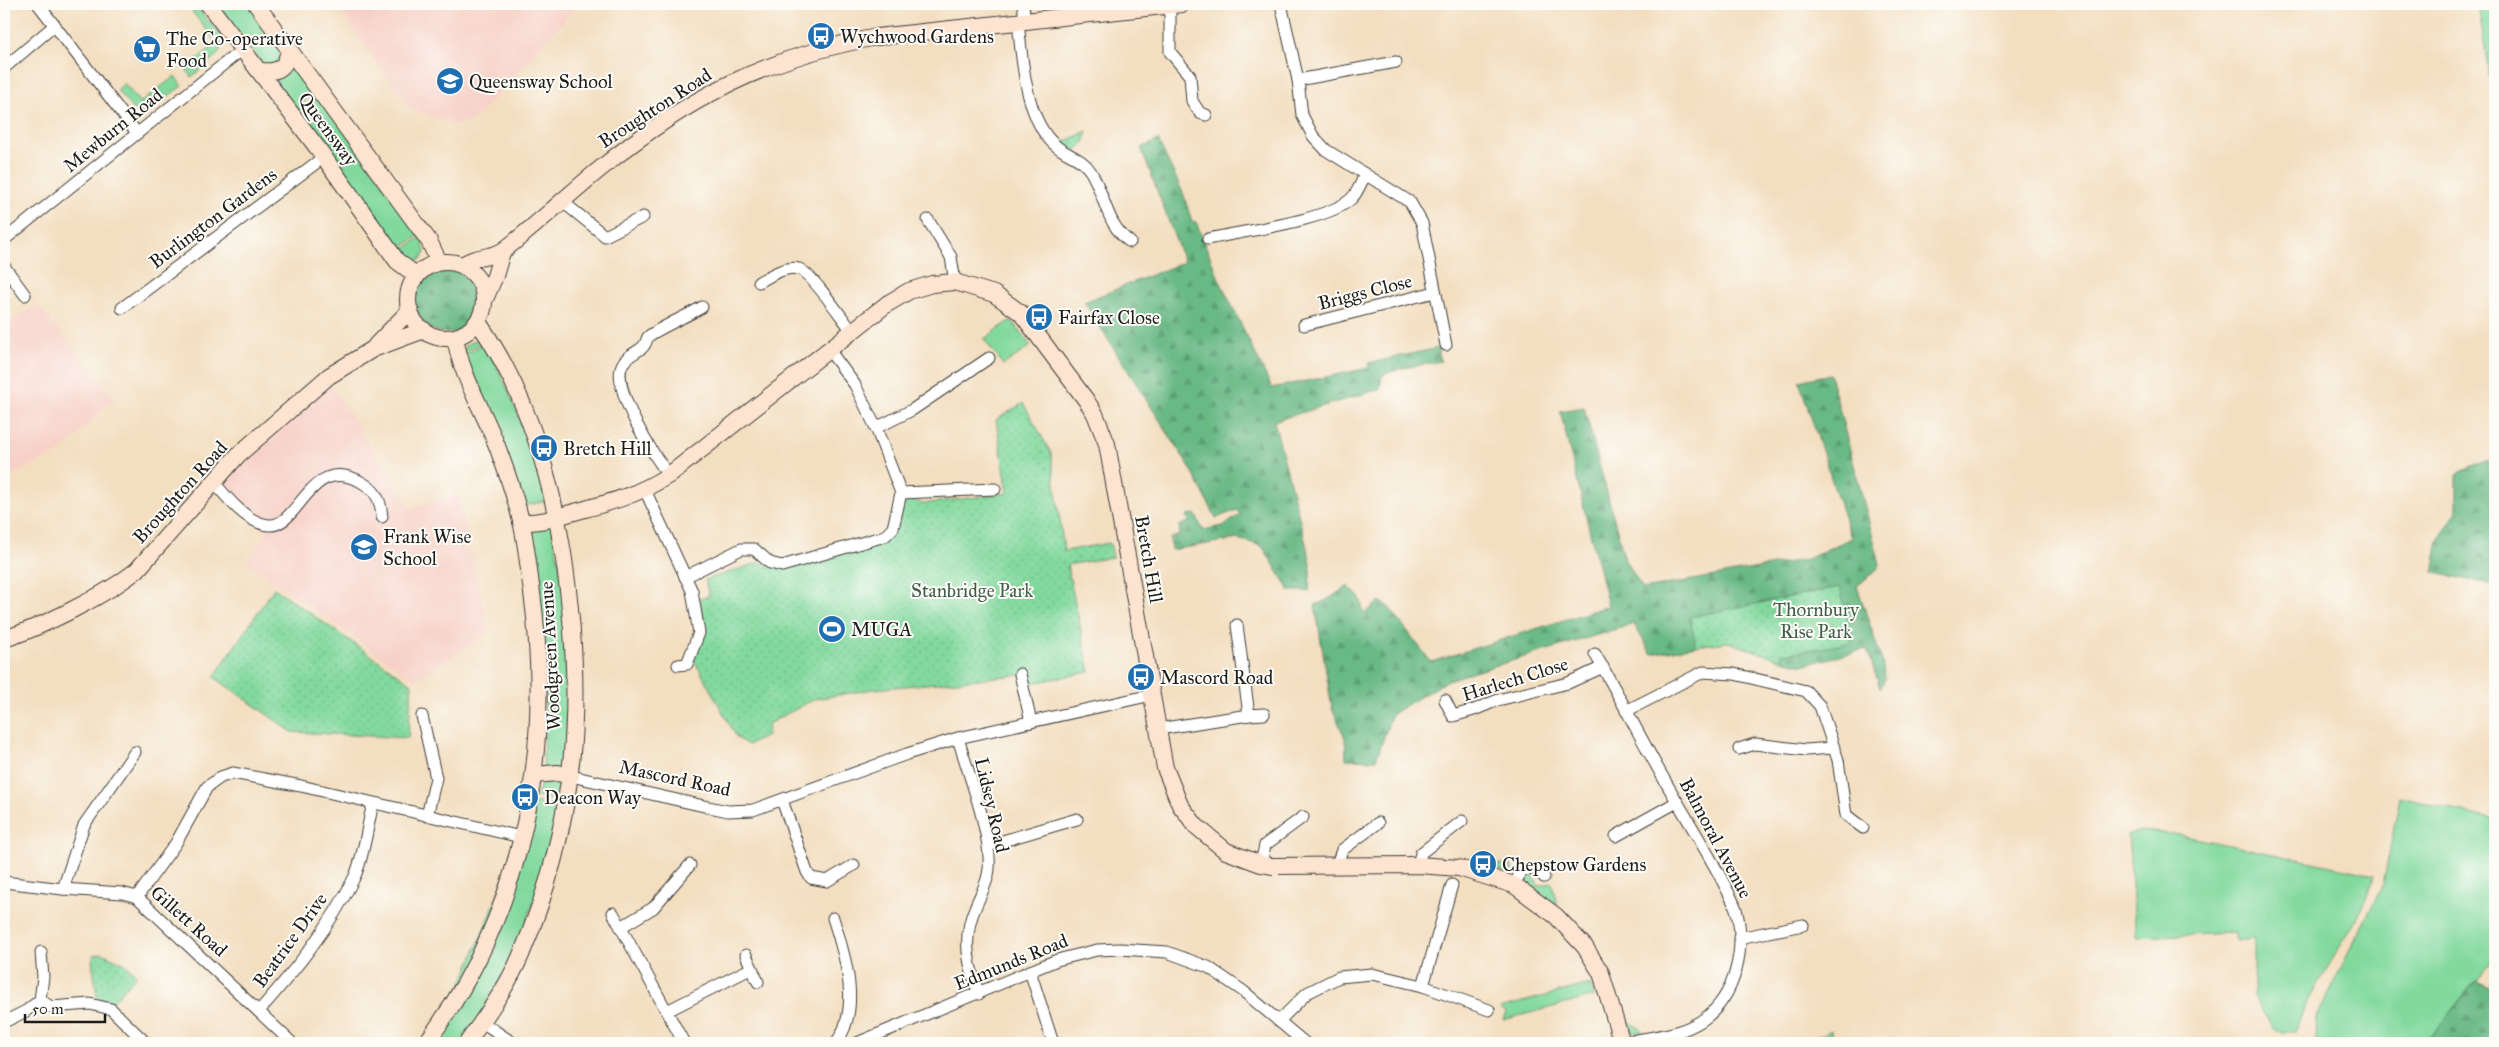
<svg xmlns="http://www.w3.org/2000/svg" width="2499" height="1047" viewBox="0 0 2499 1047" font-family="'IM FELL Great Primer',serif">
	<defs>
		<pattern id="forest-firs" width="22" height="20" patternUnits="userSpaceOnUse" patternTransform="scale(1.25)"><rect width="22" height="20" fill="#69b985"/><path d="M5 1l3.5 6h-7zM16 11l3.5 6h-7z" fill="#5a9e72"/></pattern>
		<pattern id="park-dots" width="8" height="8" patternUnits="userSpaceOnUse" patternTransform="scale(1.25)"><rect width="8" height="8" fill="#82d99e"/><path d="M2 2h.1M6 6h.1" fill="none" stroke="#70ba88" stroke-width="1.8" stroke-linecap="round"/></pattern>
	</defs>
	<rect width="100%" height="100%" fill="#fdfcf7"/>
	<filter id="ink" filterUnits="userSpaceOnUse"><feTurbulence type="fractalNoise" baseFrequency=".02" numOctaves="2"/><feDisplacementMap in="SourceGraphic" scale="10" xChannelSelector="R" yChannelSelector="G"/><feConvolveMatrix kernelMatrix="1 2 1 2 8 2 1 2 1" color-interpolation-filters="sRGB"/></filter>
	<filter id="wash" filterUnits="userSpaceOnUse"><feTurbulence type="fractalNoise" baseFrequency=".0096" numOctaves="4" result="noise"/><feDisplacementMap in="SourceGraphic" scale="20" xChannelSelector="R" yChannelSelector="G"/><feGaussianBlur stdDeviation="1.12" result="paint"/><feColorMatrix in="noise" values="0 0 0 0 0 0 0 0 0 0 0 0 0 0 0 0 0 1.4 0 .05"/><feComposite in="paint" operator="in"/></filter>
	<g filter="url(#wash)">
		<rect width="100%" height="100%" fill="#f3dec0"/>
		<g fill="#f7d1c8">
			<path d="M336,4h243l-103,114 -19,7 -47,-16z"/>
			<path d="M37,305l78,93 -54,53 -57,29v-153z"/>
			<path d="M330,384l81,125 47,-16 31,140 -74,47 -169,-118 22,-30 -46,-40 4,-10z"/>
		</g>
		<g fill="#82d99e" stroke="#4f7a5d">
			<path d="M186,4h8l25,29 4,11 -5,10 -26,23 -7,-9 32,-25z"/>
			<path d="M217,4h34l33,44 -3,15 -18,2z"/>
			<path d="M2478,4h17v109z"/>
			<path d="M294,60l19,30 -6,5 -8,20 -29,-39z"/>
			<path d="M175,76l7,10 -36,26 -14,-3 -15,-19 7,-7 16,20z"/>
			<path d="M319,95l101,140 -24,16 -92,-129 8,-24z"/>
			<path d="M421,237l4,15 -4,7 -9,4 -15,-9z"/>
			<path d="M1011,320l20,26 -28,19 -19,-26z"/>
			<path d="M478,339l7,2 -22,12 3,-8z"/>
			<path d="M485,343c28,51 45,103 62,158l-24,5 -59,-151z"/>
			<path d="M552,524l13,75 3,171 -25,-2 2,-78 -18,-163z"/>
			<path d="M548,779l14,5 -1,18 -24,-5 4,-14z"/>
			<path d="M2400,797l95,23v139l-9,8 -60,76h-111l1,-25 67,-134z"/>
			<path d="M536,802l25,7 -12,50 -34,95 -51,89h-30l7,-9z"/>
			<path d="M2144,831l36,4 195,40 -16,40 -51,85 -13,31 -14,1 -8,-3 -19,-32v-58l-19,2v-8l-99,4 -8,-103z"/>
			<path d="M1510,862l3,13 -23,-8z"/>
			<path d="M1529,875l5,1 4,10 14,-3 5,22 -33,-24z"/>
			<path d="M1590,984l5,12 -92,24 3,-8 -6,-4z"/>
			<path d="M1619,1016l22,13 1,4 -15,-2z"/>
		</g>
		<g fill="url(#forest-firs)" stroke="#426a50">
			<path d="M1158,140l25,53 9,29h4l24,59 52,107 97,-20v-5l69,-15 3,13 -38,7 -21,7 -2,14 -106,32 37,142 -2,28h-19l-28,-45 -24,-7 -67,11 -1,-12 10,-3 -1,-9 10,-4 -2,-7 8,-1 8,16 20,-4 17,-11 -3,-5 -21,8 -24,-47 -108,-169 100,-40 -43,-114z"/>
			<circle cx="447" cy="299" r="34"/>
			<path d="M1830,374l50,190 -5,8 -18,14 25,75 3,18 -5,9 -13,-39 -64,16 -21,-5v-6l32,-5 35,-25 -9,-37 -149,30 5,29 -45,8 -17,-30 -186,56 -56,34 -16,46 -30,-1 -1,-21 -13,-30 -17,-103 12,-5 21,-14 12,12 4,16 16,-13 9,6 42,55 177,-56 -48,-195 24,-4 41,153 18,29 164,-30 44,-21 -52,-157z"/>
			<path d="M2487,461h8v124l-62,-12 6,-33 18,-29v-38z"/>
			<path d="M2476,980l19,9v54h-69z"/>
		</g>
		<g fill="url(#park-dots)" stroke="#4f7a5d">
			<path d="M1087,131c-1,9 -4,15 -12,20l-13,-8z"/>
			<path d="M1023,403l28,50 13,98 46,-8 3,14 -46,8 23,107 -58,11 -2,-9 -156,15 -59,10 -47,25 -1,12 -19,9 -11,-7 -44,-80c6,-13 13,-24 11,-39 -1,-7 -5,-12 -5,-20l10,-3 -4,-16 56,-18 7,5 119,-27 19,-39 7,-2 9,5 86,-11 -12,-73z"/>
			<path d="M1840,587l9,37 2,19 -69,11v6l-54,-18 -32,4 -6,-29z"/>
			<path d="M274,588l138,96 -4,54 -116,-6 -78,-55z"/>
			<path d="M102,953l22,10 13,12 -25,27 -15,-5 -5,-37 2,-5z"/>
			<path d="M1831,1030l2,13h-29z"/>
		</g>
	</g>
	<g filter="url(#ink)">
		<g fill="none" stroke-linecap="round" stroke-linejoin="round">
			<g stroke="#3c3935" stroke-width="13">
				<g id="street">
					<path d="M38,4l99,129"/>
					<path d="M1023,4l2,17"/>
					<path d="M1281,4l17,76 4,35 11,21 13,14 84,52 12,21 24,122"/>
					<path d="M1170,6v46l20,24 2,25 8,12 6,2"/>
					<path d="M1018,22c4,36 7,97 37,123 12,11 27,12 36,27 14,23 15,53 39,70"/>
					<path d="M4,68l51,-43"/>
					<path d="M1298,80l98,-18"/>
					<path d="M563,202l42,34 38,-19"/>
					<path d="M928,220l23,37 4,25"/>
					<path d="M1208,239c34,-8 121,-18 144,-41 6,-6 10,-17 13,-24"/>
					<path d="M4,240l240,-192"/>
					<path d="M4,266l21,29"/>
					<path d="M759,282c11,-6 27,-17 40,-13 13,5 43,49 53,62"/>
					<path d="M122,308l202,-151"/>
					<path d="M1304,325l131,-33"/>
					<path d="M829,350l26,35 21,43 25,65 94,-4"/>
					<path d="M876,428l36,-18 77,-52"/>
					<path d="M669,475c-16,-19 -58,-87 -47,-110 4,-9 14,-12 21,-18 3,-3 3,-6 5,-10 5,-6 45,-24 54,-30"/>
					<path d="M213,481c13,16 35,43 56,44 31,2 41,-73 94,-42 14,8 18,19 19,34"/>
					<path d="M645,490l47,101 7,42 -12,31 -9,1"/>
					<path d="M685,577l56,-28h13l16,14 12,3 103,-30 8,-8 8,-35"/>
					<path d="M1595,654c29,49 53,100 83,149 15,26 31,52 45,79 4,8 10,18 13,27 10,37 1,86 -32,110 -24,17 -55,18 -83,24"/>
					<path d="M1020,674l11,48"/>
					<path d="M1445,700l8,16 21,-6 24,-10 70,-17 35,-16"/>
					<path d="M1626,711l77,-39 31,2 72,17 14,15 18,54 8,55 17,13"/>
					<path d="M1249,715l15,-1"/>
					<path d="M422,716l14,62 -9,38"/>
					<path d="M1158,729l91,-14 -12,-90"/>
					<path d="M958,738c10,35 34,96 31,131 -1,14 -9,26 -14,39 -13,30 -7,57 4,86"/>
					<path d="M1739,749l16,-5 51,6 27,-2"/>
					<path d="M571,776l133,30 24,5 25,-1 154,-56 51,-16 194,-43"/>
					<path d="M782,800l25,72 4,6 16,3 27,-16"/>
					<path d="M1616,836l61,-34"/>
					<path d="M989,845l88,-26"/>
					<path d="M1261,864l4,-19 38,-28"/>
					<path d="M1337,864l5,-14 36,-27"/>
					<path d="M1418,865l3,-12 41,-32"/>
					<path d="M4,882l59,7 59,4 15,4 155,146"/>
					<path d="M1514,885l8,-15 18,-1 4,8"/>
					<path d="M63,889l21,-64 51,-73"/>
					<path d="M137,897l39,-54 31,-56 14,-10 12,-4 68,13 220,51"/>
					<path d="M613,913l71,130"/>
					<path d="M833,918c12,37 29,91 3,125"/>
					<path d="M621,927l32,-19 37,-43"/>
					<path d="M1739,938l64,-13"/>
					<path d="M746,955l12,27"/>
					<path d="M1030,971l23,72"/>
					<path d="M1423,986l29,-101"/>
					<path d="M40,1000l3,-23 -2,-25"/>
					<path d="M259,1011c36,-41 71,-84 95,-133 10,-20 13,-52 19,-74"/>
					<path d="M667,1011l85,-43"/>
					<path d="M1279,1021l28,-28 32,-16 33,-3 51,12 66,24"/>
					<path d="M4,1022l22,-11 14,-11 11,7 39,-3 21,5 35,34"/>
					<path d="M482,1022l31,21"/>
					<path d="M857,1043l200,-83 40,-10 23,-1 47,3 41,15 35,24 62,52"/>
				</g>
			</g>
			<g stroke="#3c3935" stroke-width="18">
				<g id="secondary">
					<path d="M208,4l111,146 78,111 20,15"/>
					<path d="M256,4l173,237 10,21"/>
					<path d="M262,71c18,2 25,-5 27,-23"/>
					<circle cx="446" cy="300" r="38"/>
					<path d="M463,265c12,-10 29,-6 41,-15 34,-26 64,-55 96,-81 85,-70 168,-113 277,-132l305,-33"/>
					<path d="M485,299l10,-23 7,-24"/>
					<path d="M376,345l34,-35"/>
					<path d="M521,522c17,1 31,-3 46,-8 39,-11 66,-16 102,-39l218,-171 22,-13 23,-7 23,-2 39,12 27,19 65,87 9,14 12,30 58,324 15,37 16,21 30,25 35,13 11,2 146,-1 41,3 55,17 42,31 29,31 16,26 21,70"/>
					<path d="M4,639c38,-12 102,-44 133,-69l101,-115 91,-79 44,-27 51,-19"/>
					<path d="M534,775l24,-2 13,3"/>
					<path d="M426,1043c100,-133 128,-296 105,-458 -3,-21 -5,-43 -10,-64 -6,-25 -15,-51 -24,-75 -14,-37 -36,-70 -42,-109"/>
					<path d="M467,1043c19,-27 41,-57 54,-88 57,-135 64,-258 42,-402 -13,-81 -37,-163 -85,-231"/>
				</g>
			</g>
			<use href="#street" stroke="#fff" stroke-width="11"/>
			<use href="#secondary" stroke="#fde4d1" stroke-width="16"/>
		</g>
	</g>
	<defs>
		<g id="bus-disc" transform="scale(1.4375)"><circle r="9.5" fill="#1f6fb2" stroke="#fdfcf7"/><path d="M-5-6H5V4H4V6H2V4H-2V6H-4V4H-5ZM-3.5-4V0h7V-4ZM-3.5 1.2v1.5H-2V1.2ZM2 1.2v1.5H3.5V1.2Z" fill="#fff"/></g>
		<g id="supermarket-disc" transform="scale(1.4375)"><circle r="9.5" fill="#1f6fb2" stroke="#fdfcf7"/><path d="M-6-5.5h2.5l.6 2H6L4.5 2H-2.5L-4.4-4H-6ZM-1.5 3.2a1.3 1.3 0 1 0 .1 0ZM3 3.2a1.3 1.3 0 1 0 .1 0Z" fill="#fff"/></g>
		<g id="school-disc" transform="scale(1.4375)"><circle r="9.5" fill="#1f6fb2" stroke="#fdfcf7"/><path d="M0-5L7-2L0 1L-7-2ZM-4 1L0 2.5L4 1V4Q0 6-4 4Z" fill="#fff"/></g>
		<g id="stadium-disc" transform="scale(1.4375)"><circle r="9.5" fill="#1f6fb2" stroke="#fdfcf7"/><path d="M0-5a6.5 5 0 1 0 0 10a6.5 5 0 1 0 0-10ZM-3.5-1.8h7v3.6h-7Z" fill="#fff"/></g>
	</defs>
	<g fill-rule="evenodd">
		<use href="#bus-disc" x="821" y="36"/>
		<use href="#supermarket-disc" x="147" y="49"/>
		<use href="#school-disc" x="450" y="81"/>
		<use href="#bus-disc" x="1039" y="317"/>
		<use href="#bus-disc" x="544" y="448"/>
		<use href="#school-disc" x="364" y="547"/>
		<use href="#stadium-disc" x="832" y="629"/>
		<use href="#bus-disc" x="1141" y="677"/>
		<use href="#bus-disc" x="525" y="797"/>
		<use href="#bus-disc" x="1483" y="864"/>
	</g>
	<g text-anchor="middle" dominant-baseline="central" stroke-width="4" stroke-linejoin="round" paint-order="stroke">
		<g font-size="19" fill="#1c1c1c" stroke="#fdfcf7" text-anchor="start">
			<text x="840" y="36">Wychwood Gardens</text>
			<text x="166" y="38">The Co-operative<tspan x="166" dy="22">Food</tspan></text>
			<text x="469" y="81">Queensway School</text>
			<text x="1058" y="317">Fairfax Close</text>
			<text x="563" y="448">Bretch Hill</text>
			<text x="383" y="536">Frank Wise<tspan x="383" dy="22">School</tspan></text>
			<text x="851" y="629">MUGA</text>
			<text x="1160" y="677">Mascord Road</text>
			<text x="544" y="797">Deacon Way</text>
			<text x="1502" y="864">Chepstow Gardens</text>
		</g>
		<g font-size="19" fill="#1c1c1c" stroke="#fdfcf7">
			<text transform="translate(655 108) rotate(-33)">Broughton Road</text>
			<text transform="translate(328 129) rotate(54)">Queensway</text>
			<text transform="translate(113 130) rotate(-39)">Mewburn Road</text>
			<text transform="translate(213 218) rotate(-37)">Burlington Gardens</text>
			<text transform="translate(1365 292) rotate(-14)">Briggs Close</text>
			<text transform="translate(180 492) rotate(-48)">Broughton Road</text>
			<text transform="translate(1149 559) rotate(80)">Bretch Hill</text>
			<text transform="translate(550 656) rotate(-93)">Woodgreen Avenue</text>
			<text transform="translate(1515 679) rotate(-17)">Harlech Close</text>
			<text transform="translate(675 778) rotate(12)">Mascord Road</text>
			<text transform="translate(992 805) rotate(77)">Lidsey Road</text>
			<text transform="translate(1716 838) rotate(62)">Balmoral Avenue</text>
			<text transform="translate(189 921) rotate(42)">Gillett Road</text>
			<text transform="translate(290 940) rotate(-54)">Beatrice Drive</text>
			<text transform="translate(1011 962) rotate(-22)">Edmunds Road</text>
		</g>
		<g font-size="19" fill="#405e4a" stroke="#fdfcf7">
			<text x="972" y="590">Stanbridge Park</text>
			<text x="1816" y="609">Thornbury<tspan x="1816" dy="22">Rise Park</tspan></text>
		</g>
	</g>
	<rect width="2499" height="1047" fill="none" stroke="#fdfcf7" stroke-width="20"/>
	<path d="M25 1014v8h80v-8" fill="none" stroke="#1c1c1c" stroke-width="2.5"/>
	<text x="32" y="1014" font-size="15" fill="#1c1c1c" stroke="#fdfcf7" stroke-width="4" paint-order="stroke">50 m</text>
</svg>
